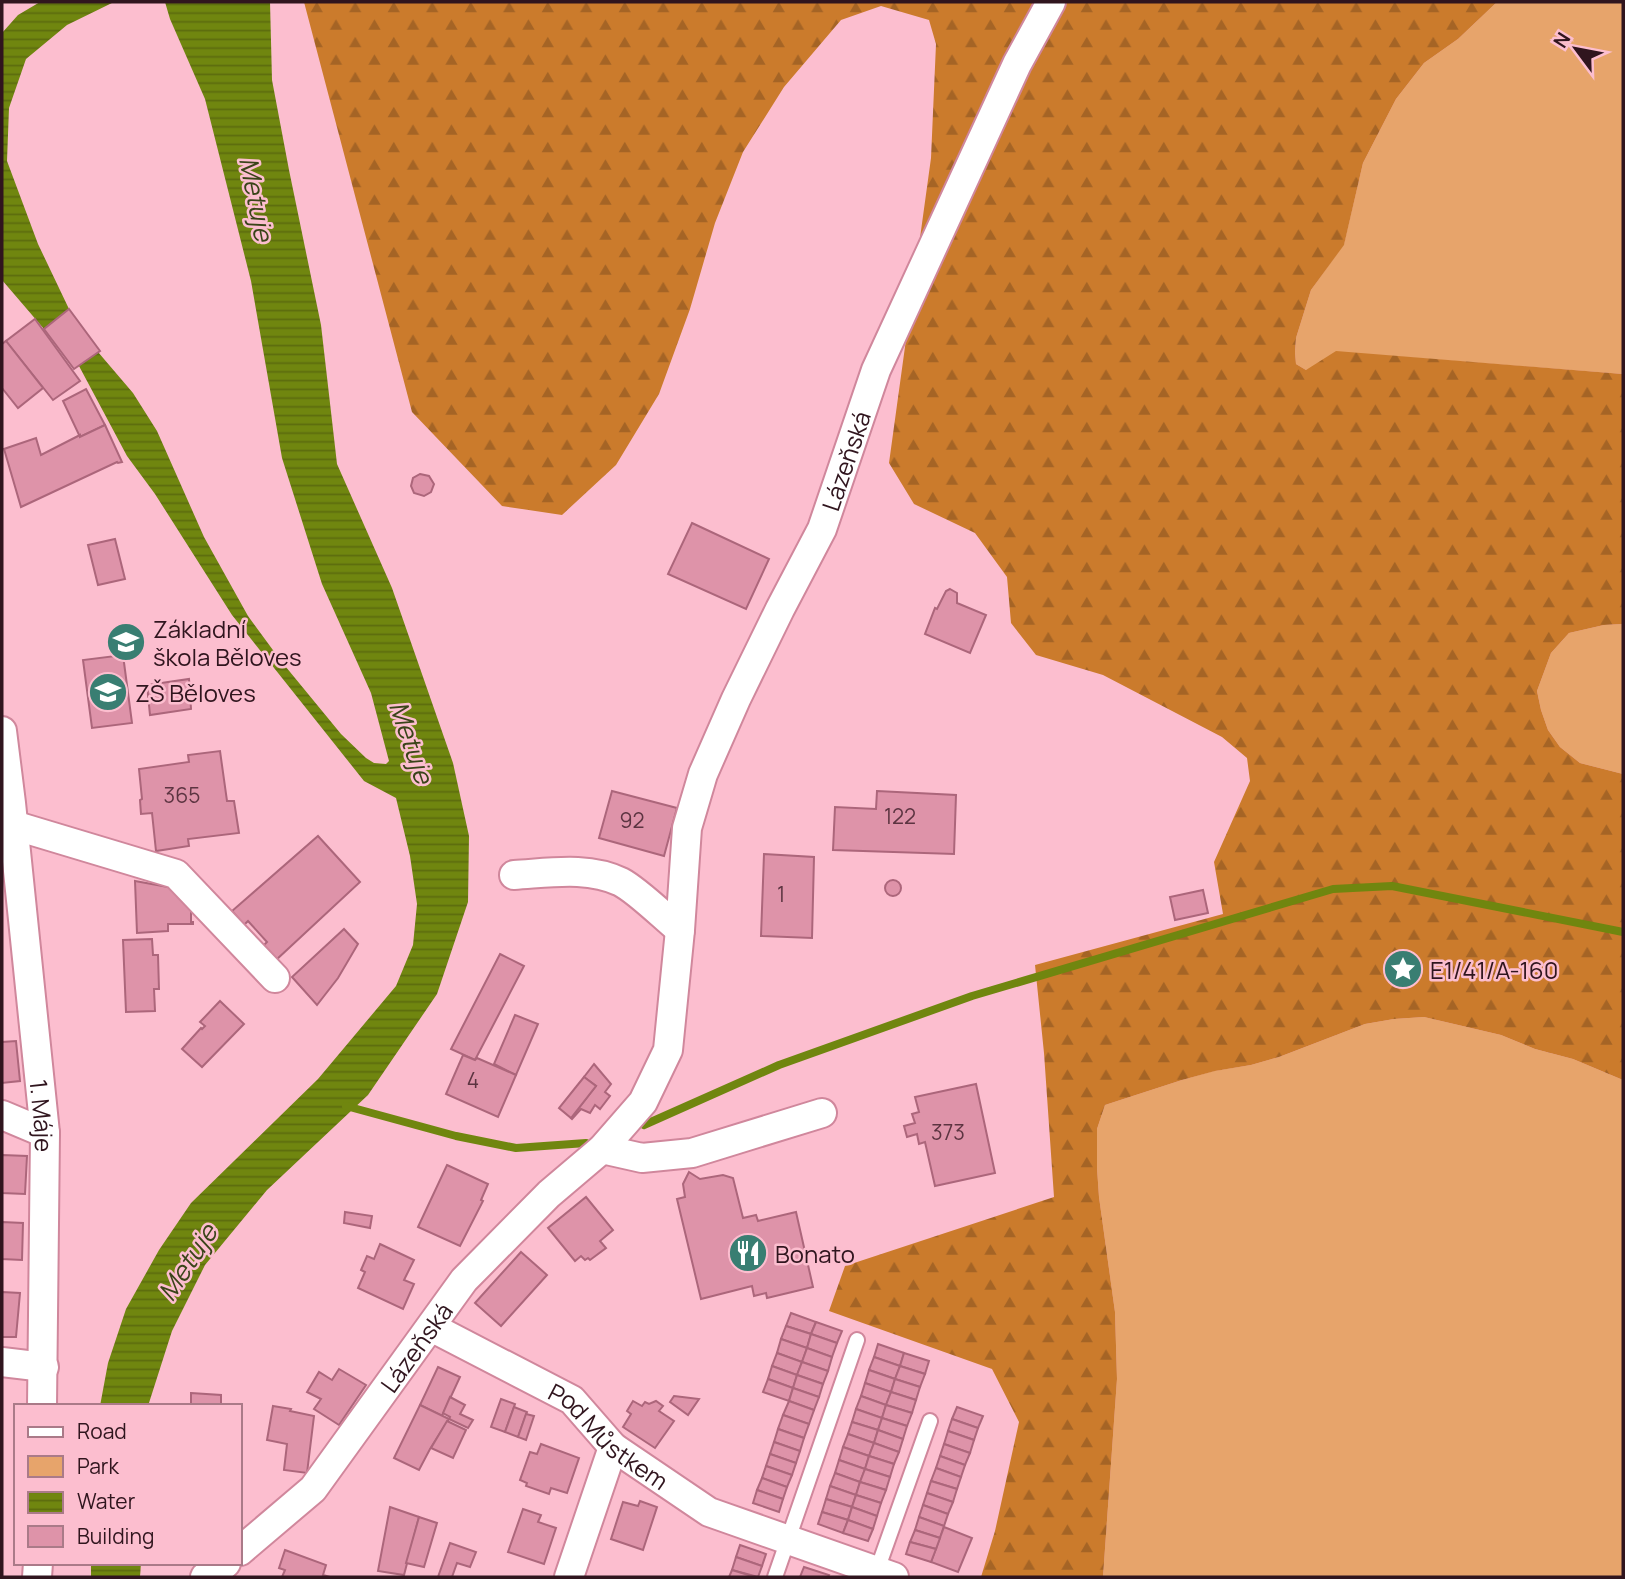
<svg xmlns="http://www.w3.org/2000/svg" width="1625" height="1579" viewBox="0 0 1625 1579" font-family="Manrope,sans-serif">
	<defs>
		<pattern id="forest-firs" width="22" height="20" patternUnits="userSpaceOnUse" patternTransform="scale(1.75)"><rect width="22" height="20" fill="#cb7b2c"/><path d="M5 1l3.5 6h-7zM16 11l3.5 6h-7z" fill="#a56425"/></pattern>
		<pattern id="water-rules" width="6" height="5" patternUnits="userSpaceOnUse" patternTransform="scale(1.75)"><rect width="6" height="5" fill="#70860f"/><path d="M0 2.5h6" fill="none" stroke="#5c6c0e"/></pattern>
	</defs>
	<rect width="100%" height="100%" fill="#fcbecf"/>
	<g fill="#e7a46b">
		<path d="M1497,2h126v372l-246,-19 -71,15 -10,-6 -1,-12 1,-14 15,-48 33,-46 19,-81 33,-64 28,-36 34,-24z"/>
		<path d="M1623,624v150l-43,-11 -20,-16 -12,-17 -7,-20 -4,-19 14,-38 18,-20 35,-8z"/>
		<path d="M1424,1017l77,18 34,14 38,10 50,21v497h-520l14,-198 -2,-67 -16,-115 -2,-29v-39l8,-24 77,-25 32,-9 37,-6 28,-8 86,-33 29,-5z"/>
	</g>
	<path fill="url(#forest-firs)" d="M304,2h1193l-39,37 -34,24 -28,36 -33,64 -19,82 -33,45 -15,48 -1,14 1,12 10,6 30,-19 287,23v250l-19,1 -35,8 -18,20 -14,38 4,19 7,20 12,17 20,16 43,11v306l-50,-21 -38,-10 -34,-14 -77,-18 -30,2 -29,5 -86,33 -28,8 -36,6 -33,9 -77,25 -8,24v39l2,29 16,115 2,67 -14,198h-122l14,-46 24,-109 -27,-53 -163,-58 16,-45 209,-69 -10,-144 -9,-88 188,-51 -9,-52 36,-81 -3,-23 -25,-21 -119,-62 -67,-20 -25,-32 -4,-46 -32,-44 -61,-29 -25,-41 42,-305 5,-114 -7,-24 -48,-14 -40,14 -57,67 -41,65 -28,71 -25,86 -31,85 -43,71 -54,50 -60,-9 -90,-94z"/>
	<g fill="url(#water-rules)">
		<path d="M40,2h74l-47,23 -41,34 -17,49 -2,53 31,83 31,65 -25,20 -42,-49v-247l16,-18z"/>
		<path d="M165,2h105l2,78 17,90 32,155 16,139 55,124 61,175 16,73 -1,66 -31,92 -69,101 -101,95 -62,75 -33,66 -24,75h-48l8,-43 18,-54 33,-59 32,-47 127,-124 78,-93 17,-41 4,-41 -7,-48 -14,-58 -32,-17 -132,-166 -77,-121 -28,-38 -48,-90 19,-14 35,41 24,38 47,106 44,79 33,45 60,73 25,24 8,5 12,1 3,-3 -18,-68 -49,-109 -40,-126 -31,-177 -46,-182 -35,-80z"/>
		<path d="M91,1563h50l-1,14h-49z"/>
	</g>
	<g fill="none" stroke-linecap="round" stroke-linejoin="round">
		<g stroke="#70860f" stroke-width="8">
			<path d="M346,1106l110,30 60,12 70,-5"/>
			<path d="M644,1125l135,-60 193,-69 361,-107 59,-3 231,46"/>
		</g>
	</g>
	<g fill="#de93a9" stroke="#ac667b" stroke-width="2">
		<path d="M69,309l31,42 -26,18 -30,-40z"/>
		<path d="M35,319l45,62 -27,19 -47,-59z"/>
		<path d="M6,341l37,47 -25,20 -16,-20v-44z"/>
		<path d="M86,389l19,36 -25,12 -17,-36z"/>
		<path d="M105,425l17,37 -4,1 -1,-1 -96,45 -17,-58 32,-11 5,17 39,-20v2z"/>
		<path d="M420,474l9,2 5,8 -3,8 -7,4 -10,-3 -3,-7 2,-8z"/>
		<path d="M692,523l77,36 -23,50 -78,-35z"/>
		<path d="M115,539l10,40 -27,6 -10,-40z"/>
		<path d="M950,589l7,4v10l29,12 -16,38 -45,-19 10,-26 2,1 9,-18z"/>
		<path d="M123,655l9,68 -40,5 -9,-68z"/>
		<path d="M189,679l2,30 -41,6 -3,-30z"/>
		<path d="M220,751l7,50h7l5,32 -51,6 1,7 -33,5 -4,-38 -11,1 -1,-14 2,-1 -3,-30 50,-7 -1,-7z"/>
		<path d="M612,791l65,17 -13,48 -65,-18z"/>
		<path d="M877,791l79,4 -2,59 -121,-4 2,-43 41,2z"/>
		<path d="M318,836l42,46 -84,78 -13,-14 4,-4 -19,-21 -4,4 -12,-14z"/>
		<path d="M764,854l50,3 -2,81 -51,-2z"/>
		<circle cx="893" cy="888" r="8"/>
		<path d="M135,881l33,6 23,22v13h2v2h-25v7l-31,2z"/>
		<path d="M1203,890l5,23 -33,7 -5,-23z"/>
		<path d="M344,929l14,15 -20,34 -21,27 -25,-28z"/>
		<path d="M152,939l1,16h5l1,34h-5l1,22 -29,1 -3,-72z"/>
		<path d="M500,954l24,12 -49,94 -24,-11z"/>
		<path d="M220,1001l24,23 -42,43 -20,-18 19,-21 1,1 3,-3 -5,-4z"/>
		<path d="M515,1015l23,9 -22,51 -22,-11z"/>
		<path d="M16,1041l4,40 -18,2v-41z"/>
		<path d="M463,1055l12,5 2,-2 39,17 -18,42 -52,-23z"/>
		<path d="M594,1064l17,20 -6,8 5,4 -10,13 -5,-4 -5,8 -9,-4 -9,10 -1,-1 25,-32 -12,-9z"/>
		<path d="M584,1077l12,9 -25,32 -12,-10z"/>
		<path d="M976,1084l19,89 -60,13 -10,-44 -6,2 -2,-10 -10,3 -3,-11 11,-3 -3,-9 7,-2 -4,-15z"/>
		<path d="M2,1155l25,1 -2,38 -23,-1z"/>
		<path d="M447,1165l41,19 -7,16 2,1 -23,45 -42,-19z"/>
		<path d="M689,1172l11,7 23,-4 10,3 10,40 13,-3 2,6 38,-9 17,75 -46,11 -1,-5 -12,3 -2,-10 -51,13 -24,-100 8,-2 -2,-13z"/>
		<path d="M586,1197l27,33 -13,11 6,7 -16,12 -2,-2 -3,2 -4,-4 -6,5 -27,-33z"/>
		<path d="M345,1212l27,4 -2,12 -26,-5z"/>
		<path d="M2,1222l21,1 -1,37 -20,-1z"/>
		<path d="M380,1244l34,16 -10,20 10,4 -11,25 -45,-21 7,-16 -4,-2 6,-14 7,3z"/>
		<path d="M521,1252l26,23 -46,51 -26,-23z"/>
		<path d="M2,1292l18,1 -4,44h-14z"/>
		<path d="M791,1313l25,9 -5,12 -25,-8z"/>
		<path d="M816,1322l26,9 -5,12 -26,-9z"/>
		<path d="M786,1326l25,8 -4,14 -26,-9z"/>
		<path d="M811,1334l26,9 -5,14 -25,-9z"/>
		<path d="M781,1339l26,9 -5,14 -25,-9z"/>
		<path d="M878,1344l26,9 -4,13 -26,-9z"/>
		<path d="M807,1348l25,9 -4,14 -26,-9z"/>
		<path d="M777,1353l25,9 -5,13 -25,-9z"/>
		<path d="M904,1353l25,8 -4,13 -25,-8z"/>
		<path d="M874,1357l26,9 -5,13 -26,-9z"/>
		<path d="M802,1362l26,9 -5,13 -26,-9z"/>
		<path d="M772,1366l25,9 -4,13 -25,-9z"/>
		<path d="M900,1366l25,8 -5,13 -25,-8z"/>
		<path d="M438,1367l22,10 -18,39 -22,-11z"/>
		<path d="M339,1369l27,16 -27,40 -25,-16 7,-10 -14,-7 12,-20 13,8z"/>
		<path d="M869,1370l26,9 -4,13 -26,-9z"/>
		<path d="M797,1375l26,9 -4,13 -26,-9z"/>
		<path d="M768,1379l25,9 -4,13 -26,-9z"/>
		<path d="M895,1379l25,8 -4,13 -25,-8z"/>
		<path d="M865,1383l26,9 -5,13 -25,-9z"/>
		<path d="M793,1388l26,9 -5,13 -25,-9z"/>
		<path d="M891,1392l25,8 -4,13 -26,-8z"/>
		<path d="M191,1393l30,2v11h-30z"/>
		<path d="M674,1396l25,3 -11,16 -18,-13z"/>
		<path d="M861,1396l25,9 -4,13 -26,-9z"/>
		<path d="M450,1397l15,8 -5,9 13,6 -5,8 -19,-9 1,-2 -7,-4z"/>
		<path d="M501,1399l14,5 -10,28 -14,-5z"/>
		<path d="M633,1401l9,5 3,-4 4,2 7,-3 7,5 -4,5 15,10 -19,27 -32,-21 8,-13 -4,-3z"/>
		<path d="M789,1401l25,9 -5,14 -26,-9z"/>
		<path d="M420,1405l29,14 -19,30 -11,21 -25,-12z"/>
		<path d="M886,1405l26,8 -5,13 -25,-8z"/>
		<path d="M273,1406l18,3 -1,2 24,5 -7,57 -23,-3 3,-26 -20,-4z"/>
		<path d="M514,1407l13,5 -9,25 -13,-5z"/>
		<path d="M957,1407l26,9 -5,12 -26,-9z"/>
		<path d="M856,1409l26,9 -4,12 -26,-8z"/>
		<path d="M526,1414l8,2 -8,24 -8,-3z"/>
		<path d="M783,1415l26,9 -5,14 -26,-9z"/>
		<path d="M882,1418l25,8 -4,13 -25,-9z"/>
		<path d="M952,1419l26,9 -4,12 -26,-9z"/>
		<path d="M447,1421l19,9 -13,28 -22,-10z"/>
		<path d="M852,1422l26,8 -4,13 -26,-9z"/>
		<path d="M778,1429l26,9 -4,13 -26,-9z"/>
		<path d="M878,1430l25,9 -4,13 -25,-9z"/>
		<path d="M948,1431l26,9 -4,13 -26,-9z"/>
		<path d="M848,1434l26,9 -5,13 -26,-9z"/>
		<path d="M774,1442l26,9 -4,12 -26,-9z"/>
		<path d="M874,1443l25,9 -5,12 -25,-8z"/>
		<path d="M541,1444l38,14 -12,35 -16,-5 -2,6 -23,-8 1,-3 -7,-3 10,-28 7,2z"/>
		<path d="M944,1444l26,9 -5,12 -25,-9z"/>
		<path d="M843,1447l26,9 -4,13 -26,-9z"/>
		<path d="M770,1454l26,9 -4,12 -26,-9z"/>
		<path d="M869,1456l25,8 -4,13 -25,-8z"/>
		<path d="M940,1456l25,9 -4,12 -25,-9z"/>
		<path d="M839,1460l26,9 -5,13 -25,-9z"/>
		<path d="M766,1466l26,9 -5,12 -25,-9z"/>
		<path d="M936,1468l25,9 -4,12 -26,-8z"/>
		<path d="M865,1469l25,8 -4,13 -26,-8z"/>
		<path d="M835,1473l25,9 -4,13 -26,-9z"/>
		<path d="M762,1478l25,9 -4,12 -26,-9z"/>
		<path d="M931,1481l26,8 -4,13 -26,-9z"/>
		<path d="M860,1482l26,8 -5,13 -25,-8z"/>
		<path d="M830,1486l26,9 -4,12 -26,-8z"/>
		<path d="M757,1490l26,9 -4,13 -26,-9z"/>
		<path d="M927,1493l26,9 -5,12 -25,-9z"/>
		<path d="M856,1495l25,8 -4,13 -25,-9z"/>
		<path d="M826,1499l26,8 -4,13 -26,-8z"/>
		<path d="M640,1501l17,6 -14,43 -32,-11 12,-37 15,4z"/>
		<path d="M923,1505l25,9 -4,12 -25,-9z"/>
		<path d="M390,1507l29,10 -15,58 -26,-4z"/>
		<path d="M852,1507l25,9 -4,13 -25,-9z"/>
		<path d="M523,1509l18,6 -3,7 18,6 -12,36 -36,-12z"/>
		<path d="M822,1512l26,8 -5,13 -25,-9z"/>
		<path d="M419,1517l18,6 -13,44 -18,-4z"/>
		<path d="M919,1517l25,9 -4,12 -25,-8z"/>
		<path d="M848,1520l25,9 -5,12 -25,-8z"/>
		<path d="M944,1527l28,11 -14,34 -27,-10z"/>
		<path d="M915,1530l25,8 -4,11 -26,-7z"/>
		<path d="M910,1542l26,7 -5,13 -25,-8z"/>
		<path d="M450,1543l26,9 -6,15 -13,-4 -5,14h-14z"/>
		<path d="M740,1545l26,9 -4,12 -26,-9z"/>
		<path d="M285,1550l41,15 -3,10 7,2h-48l3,-7 -6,-2z"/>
		<path d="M736,1557l26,9 -4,11 -26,-7z"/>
		<path d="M804,1567l25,8 -1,2h-28z"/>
		<path d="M732,1570l23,7h-26z"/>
	</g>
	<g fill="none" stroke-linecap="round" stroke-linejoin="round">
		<g stroke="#d0879c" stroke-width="18">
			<g id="service">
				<path d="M875,1576l55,-155"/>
				<path d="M775,1577l82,-237"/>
			</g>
		</g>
		<g stroke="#d0879c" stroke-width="32">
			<g id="minor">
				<path id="s1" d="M2,731l9,72 34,330 -3,273"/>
				<path d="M2,826l11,-1 163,49 99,104"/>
				<path d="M514,875c35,-2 74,-9 107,7 17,9 43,35 59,48"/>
				<path d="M2,1115l43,18"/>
				<path d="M602,1149l40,9 50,-5 130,-40"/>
				<path id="s2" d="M431,1327l141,73 41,47 96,65 185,65"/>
				<path d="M2,1362l42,5"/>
				<path id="s3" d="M240,1551l73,-62 151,-209 85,-86 53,-45 41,-47 25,-52 12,-120 7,-102 16,-54 33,-75 44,-90 42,-80 54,-159 141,-306 34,-62"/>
				<path d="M37,1577l1,-14"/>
				<path d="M205,1577l7,-2 14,-12"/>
				<path d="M569,1577l44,-130"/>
			</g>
		</g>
		<use href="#service" stroke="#fff" stroke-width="14"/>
		<use href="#minor" stroke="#fff" stroke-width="28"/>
	</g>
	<defs>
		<g id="school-disc" transform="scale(2.0125)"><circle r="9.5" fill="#397e72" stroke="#fcbecf"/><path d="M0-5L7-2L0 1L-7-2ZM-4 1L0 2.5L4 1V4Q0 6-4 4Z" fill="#fff"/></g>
		<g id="sight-disc" transform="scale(2.0125)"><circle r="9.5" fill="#397e72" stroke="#fcbecf"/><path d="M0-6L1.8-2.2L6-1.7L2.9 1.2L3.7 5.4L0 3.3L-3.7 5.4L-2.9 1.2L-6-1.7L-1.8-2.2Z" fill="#fff"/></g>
		<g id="restaurant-disc" transform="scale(2.0125)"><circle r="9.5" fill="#397e72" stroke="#fcbecf"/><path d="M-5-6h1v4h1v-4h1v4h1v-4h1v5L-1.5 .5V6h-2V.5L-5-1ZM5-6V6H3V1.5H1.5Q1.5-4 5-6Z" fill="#fff"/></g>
	</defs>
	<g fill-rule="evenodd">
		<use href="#school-disc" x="126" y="642"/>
		<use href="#school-disc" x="108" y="692"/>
		<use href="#sight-disc" x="1403" y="969"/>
		<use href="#restaurant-disc" x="748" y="1253"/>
	</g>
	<g text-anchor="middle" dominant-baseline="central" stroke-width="5" stroke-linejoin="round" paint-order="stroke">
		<g font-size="21" fill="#5c3441">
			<text x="182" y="795">365</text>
			<text x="900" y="816">122</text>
			<text x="632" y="820">92</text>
			<text x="781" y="894">1</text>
			<text x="473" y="1080">4</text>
			<text x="948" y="1132">373</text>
		</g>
		<g font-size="24" fill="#30151e" stroke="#fcbecf">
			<text stroke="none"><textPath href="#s3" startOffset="1288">Lázeňská</textPath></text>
			<text stroke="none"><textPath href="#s1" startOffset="387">1. Máje</textPath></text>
			<text stroke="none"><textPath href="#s3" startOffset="271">Lázeňská</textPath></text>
			<text stroke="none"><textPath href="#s2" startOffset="210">Pod Můstkem</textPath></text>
		</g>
		<g font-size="24" fill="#30151e" stroke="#fcbecf" text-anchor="start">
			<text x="153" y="628">Základní<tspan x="153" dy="28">škola Běloves</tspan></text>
			<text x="135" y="692">ZŠ Běloves</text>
			<text x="1430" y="969">E1/41/A-160</text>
			<text x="775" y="1253">Bonato</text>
		</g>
		<g font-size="26" font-style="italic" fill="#3a4419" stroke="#fcbecf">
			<text transform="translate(257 199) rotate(79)">Metuje</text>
			<text transform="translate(412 742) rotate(71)">Metuje</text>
			<text transform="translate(187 1262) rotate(-57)">Metuje</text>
		</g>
	</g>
	<rect width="1625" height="1579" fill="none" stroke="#30151e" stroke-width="7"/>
	<rect x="14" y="1404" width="228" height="161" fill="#fcbecf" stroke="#aa7a88" stroke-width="2"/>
	<rect x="28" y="1427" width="35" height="10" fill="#ffffff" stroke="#aa7a88" stroke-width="2"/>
	<text x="77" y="1439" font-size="21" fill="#30151e">Road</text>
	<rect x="28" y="1456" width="35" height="21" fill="#e7a46b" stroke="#aa7a88" stroke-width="2"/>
	<text x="77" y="1474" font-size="21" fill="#30151e">Park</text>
	<rect x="28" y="1492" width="35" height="21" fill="url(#water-rules)" stroke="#aa7a88" stroke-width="2"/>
	<text x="77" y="1509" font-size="21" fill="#30151e">Water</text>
	<rect x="28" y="1526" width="35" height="21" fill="#de93a9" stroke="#aa7a88" stroke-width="2"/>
	<text x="77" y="1544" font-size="21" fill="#30151e">Building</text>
	<g transform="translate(1576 49) rotate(302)" stroke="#fcbecf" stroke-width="5" paint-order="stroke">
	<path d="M0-5L12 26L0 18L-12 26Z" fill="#30151e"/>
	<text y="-10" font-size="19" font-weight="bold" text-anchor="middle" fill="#30151e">N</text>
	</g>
</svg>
